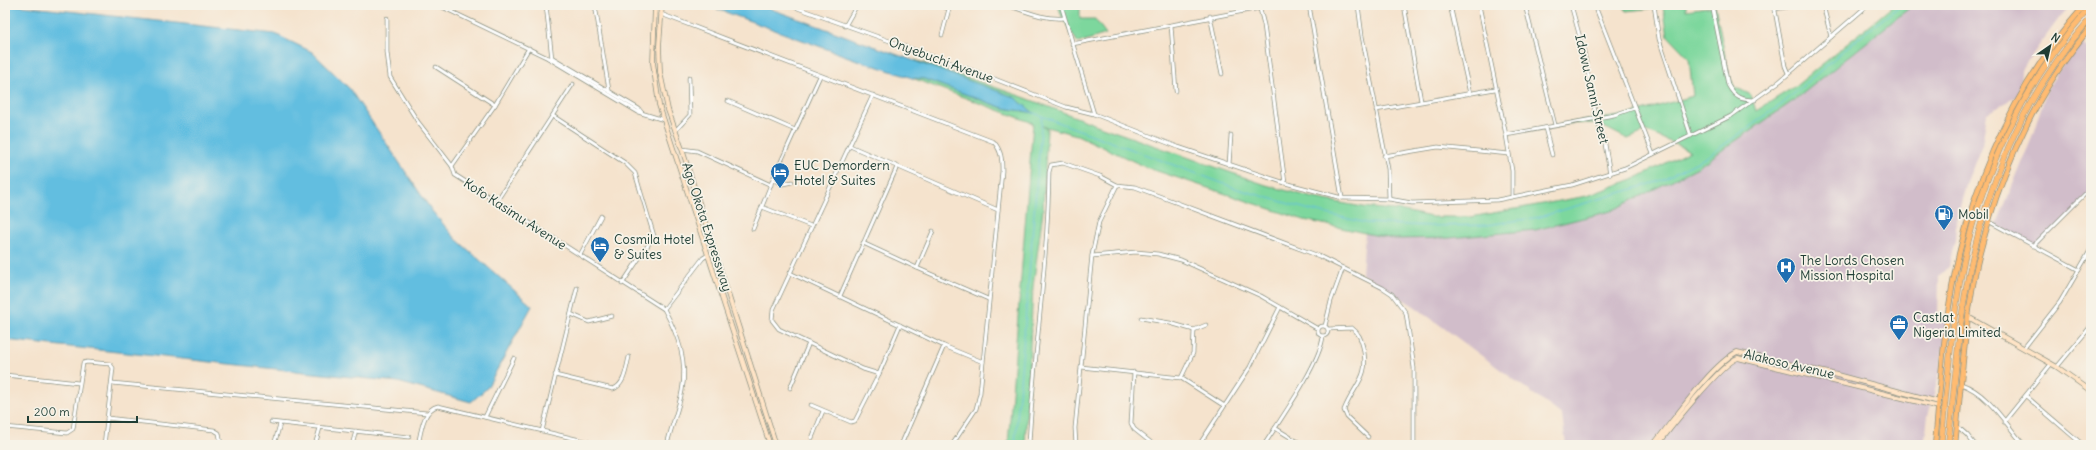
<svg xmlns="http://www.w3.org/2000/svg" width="2096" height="450" viewBox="0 0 2096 450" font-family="Delius,sans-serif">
	<rect width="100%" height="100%" fill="#f7f3e8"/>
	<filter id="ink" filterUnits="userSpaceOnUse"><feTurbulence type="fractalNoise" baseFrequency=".025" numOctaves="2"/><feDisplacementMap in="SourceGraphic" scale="8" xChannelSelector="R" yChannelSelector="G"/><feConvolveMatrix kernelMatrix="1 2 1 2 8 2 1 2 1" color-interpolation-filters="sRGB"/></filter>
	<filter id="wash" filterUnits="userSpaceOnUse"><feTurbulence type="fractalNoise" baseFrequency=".012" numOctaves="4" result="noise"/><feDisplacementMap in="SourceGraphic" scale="16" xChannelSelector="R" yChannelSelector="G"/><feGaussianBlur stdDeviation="0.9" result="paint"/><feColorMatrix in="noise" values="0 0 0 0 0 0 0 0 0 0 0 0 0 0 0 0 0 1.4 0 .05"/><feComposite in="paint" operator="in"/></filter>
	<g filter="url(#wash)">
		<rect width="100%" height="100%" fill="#f5e3cd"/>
		<g fill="#d1bdca">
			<path d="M1913,5h158l-11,12 -39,53 -1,25 -33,18 -5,31 -16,41 -10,36 -1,19 -6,25 -10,12 -1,39 10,8 -8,47 -12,45 -4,29h-358l-4,-30 -148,-109 -52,-32 3,-42 28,7 142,-9 76,-19 87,-44 98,-68z"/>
			<path d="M2082,43l9,7v141l-20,24 -35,31 -40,-20 35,-86 16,-51 18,-28z"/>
		</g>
		<g fill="#7dd79d" stroke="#4e8a68">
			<path d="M1058,5h22v14h15l11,15 -28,9 -16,-26z"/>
			<path d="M1624,5h62v5l29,-4 14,70 6,11 16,8 5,16 41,-26 97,-80h19l-117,94 -98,68 -87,44 -76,19 -86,8 -56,1 -89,-19 -156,-52 -71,-33 -35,-9 5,2 -4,82 -10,77 -8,158h-17l25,-322 -121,-45 12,1 79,29 30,4 -118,-52 108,37 79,30 164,58 48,13 49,9 41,4 27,6h40l116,-21 51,-19 52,-26 -44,-20 -18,8 -32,-16 -35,1 67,-9 65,-19 -4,-38 -21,-22 -5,-29 -37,4z"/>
		</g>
		<g fill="#62bee0" stroke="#407e8a">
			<path d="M13,5l262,29 37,18 37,36 83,123 24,28 76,67 -45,82 -16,14 -73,-20 -393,-42v-333z"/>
			<path d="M706,5h54l254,92 20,16 -31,-5 -79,-29 -12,-1 -55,-18z"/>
		</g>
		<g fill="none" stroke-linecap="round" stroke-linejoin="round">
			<g stroke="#62bee0" stroke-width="1">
				<path d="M1031,112l207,77 72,21 56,13 65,3 56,-1 53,-8 59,-18 58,-17 48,-24 77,-54 76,-66 43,-33"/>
				<path d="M1015,445l27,-328"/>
			</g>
		</g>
	</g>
	<g filter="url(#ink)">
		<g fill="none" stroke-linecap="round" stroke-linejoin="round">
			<g stroke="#8a9080" stroke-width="4.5">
				<g id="street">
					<path d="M438,5l110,53 90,54 26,8"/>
					<path d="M546,5l6,54"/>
					<path d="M595,5l14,85"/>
					<path d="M789,5l193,69 84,33 28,7 84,33 107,36 57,15 47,1 23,4 85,-3 75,-15 53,-17 106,-52 49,-35 88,-76"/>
					<path d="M935,5l13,3"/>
					<path d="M1007,5c18,6 38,15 57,13"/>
					<path d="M1061,5l33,109"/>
					<path d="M1259,5l5,20 21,158"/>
					<path d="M1309,5l33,193"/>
					<path d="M1358,5l4,31 26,133 1,30"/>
					<path d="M1404,5l17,96"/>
					<path d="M1450,5l20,89"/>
					<path d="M1479,5l27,130 6,36v25"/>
					<path d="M1525,5l30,120"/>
					<path d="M1571,5l13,47 12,65 9,27 5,30"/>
					<path d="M1654,5l5,34 32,97"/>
					<path d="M1712,5l16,80c7,13 13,15 27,15"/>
					<path d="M1774,5l11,61 3,7"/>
					<path d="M1823,5l8,32"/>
					<path d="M1775,9l22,-4"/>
					<path d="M1597,11l56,143"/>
					<path d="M661,14l333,128c8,10 8,18 8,29l-22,222 -4,16 -24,36"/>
					<path d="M1210,16l12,58"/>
					<path d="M387,18v34l3,25 28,45 34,44 3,9 209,134"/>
					<path d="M1171,25l5,66"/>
					<path d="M845,26l12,-21"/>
					<path d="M942,35l8,-30"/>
					<path d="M1072,44l188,-36"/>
					<path d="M548,58h5l86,51 3,4"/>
					<path d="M436,67l59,38"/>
					<path d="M873,95l-100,215 -1,10 7,9 84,40 16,5 21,-49"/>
					<path d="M728,101l67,29"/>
					<path d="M1376,110l119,-21"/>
					<path d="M553,116l72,47 10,10 19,63 -32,48"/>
					<path d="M1545,128l7,27"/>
					<path d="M675,131l15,-16 -1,-37"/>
					<path d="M1506,135l108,-20 20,-7"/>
					<path d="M850,146l148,64"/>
					<path d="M682,149l15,2 74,34"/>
					<path d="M1384,156l54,-9 71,7"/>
					<path d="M1229,165l2,-30"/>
					<path d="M452,166l43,-61 34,-57"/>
					<path d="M773,179l10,5 9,-2"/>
					<path d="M496,202l77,-118"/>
					<path d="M762,207l49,19"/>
					<path d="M1988,221l91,49"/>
					<path d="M753,229l20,-50 47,-103"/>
					<path d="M933,231l-16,37 71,31"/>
					<path d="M863,243l54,25"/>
					<path d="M2033,246l58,-58"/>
					<path d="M580,255l21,-39"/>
					<path d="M1092,256l44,-4 22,2 23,6 80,36 57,33"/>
					<path d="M790,273l154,73 39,16"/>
					<path d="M840,296l57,-129"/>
					<path d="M571,314l18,8 23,-6"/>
					<path d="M1141,318l29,5 24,7 12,-5"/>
					<circle cx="1323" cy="331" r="5"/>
					<path d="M1325,326l6,-25 12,-33"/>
					<path d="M1328,329l24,-1c7,5 9,11 11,19 7,31 -8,36 -19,63l3,7 21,20"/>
					<path d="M2024,348l36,-46 31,-53"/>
					<path d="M1081,367l100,11 42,27"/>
					<path d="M2057,367l34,-41"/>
					<path d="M1134,372l-3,51 3,6 20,16"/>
					<path d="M5,375l74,8"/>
					<path d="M555,375l58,14c12,-4 13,-21 16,-32"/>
					<path d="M1181,378l12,-25 1,-23"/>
					<path d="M112,383l315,30"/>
					<path d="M1961,384c27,9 44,39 63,61"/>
					<path d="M790,388l19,-45"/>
					<path d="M2026,396l57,49"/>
					<path d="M811,405l40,17 4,-1 24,-47"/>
					<path d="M485,417l29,-59"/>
					<path d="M107,418l107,12 5,3 2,12"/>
					<path d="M271,422l138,15"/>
					<path d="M2004,422l47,-58"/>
					<path d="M1957,426l10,9 8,10"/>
					<path d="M5,427l62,6 6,-4 10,-66 4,-1 23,2 3,4 -9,77"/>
					<path d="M1275,428l28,17"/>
					<path d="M542,431l35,-143"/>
					<path d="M812,438l11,-27"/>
					<path d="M668,441c4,-17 11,-33 14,-50 6,-30 -4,-56 -18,-82l39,-51 5,-3"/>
					<path d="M1029,444c5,-91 19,-181 20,-272l2,-7 12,-2 37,13 17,9 18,2 184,69 64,32 9,6 14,19 8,55v77"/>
					<path d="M274,445l6,-21"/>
					<path d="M315,445l5,-17"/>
					<path d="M352,445l4,-14"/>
					<path d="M418,445c3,-13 5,-36 20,-39l163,39"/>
					<path d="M901,445l43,-99"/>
					<path d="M1076,445l-1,-17 17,-173 7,-33 18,-37"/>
					<path d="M1199,445l51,-78 30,-60"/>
					<path d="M1264,445c16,-25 57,-83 59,-109"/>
				</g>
			</g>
			<g stroke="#8a9080" stroke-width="5.5">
				<g id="secondary">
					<path d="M655,5l-2,58 6,42 111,340"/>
					<path d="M662,5l-3,41 1,26 8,38 14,39 94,296"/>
					<path d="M1968,317l89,50 34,24"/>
					<path d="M1653,445c21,-25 57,-79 84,-93l100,23 102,27"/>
					<path d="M1658,445c12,-17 64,-82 80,-87l201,49"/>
				</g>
			</g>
			<g stroke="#8a9080" stroke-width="6">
				<g id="primary">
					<path d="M1935,445c6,-65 9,-131 25,-195 22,-90 63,-175 125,-245"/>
					<path d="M1955,445c6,-57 9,-115 20,-171 5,-26 13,-51 21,-76 22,-63 51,-120 95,-171"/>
				</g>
			</g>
			<g stroke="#8a9080" stroke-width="6">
				<g id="highway">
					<path d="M1941,445c6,-58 10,-117 21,-175 19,-98 63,-189 129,-264"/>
					<path d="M1948,445c6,-50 9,-101 17,-150 17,-102 57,-200 126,-277"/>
				</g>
			</g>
			<use href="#street" stroke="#fff" stroke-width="3"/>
			<use href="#secondary" stroke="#ffe4c6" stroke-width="4"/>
			<use href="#primary" stroke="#ffbb71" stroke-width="4.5"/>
			<use href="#highway" stroke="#ffbb71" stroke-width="5"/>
		</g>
	</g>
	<defs>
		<g id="hotel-pin" transform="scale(1)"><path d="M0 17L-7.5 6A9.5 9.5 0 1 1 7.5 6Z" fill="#1f6fb2" stroke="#f7f3e8"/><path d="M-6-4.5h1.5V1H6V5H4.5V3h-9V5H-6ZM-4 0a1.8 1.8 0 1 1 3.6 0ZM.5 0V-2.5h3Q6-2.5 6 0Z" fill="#fff"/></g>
		<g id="fuel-pin" transform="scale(1)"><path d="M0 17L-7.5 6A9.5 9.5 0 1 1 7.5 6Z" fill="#1f6fb2" stroke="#f7f3e8"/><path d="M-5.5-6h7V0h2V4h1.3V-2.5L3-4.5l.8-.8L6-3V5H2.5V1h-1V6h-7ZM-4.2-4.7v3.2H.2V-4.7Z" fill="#fff"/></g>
		<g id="hospital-pin" transform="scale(1)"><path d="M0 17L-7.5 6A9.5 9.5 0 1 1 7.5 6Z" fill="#1f6fb2" stroke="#f7f3e8"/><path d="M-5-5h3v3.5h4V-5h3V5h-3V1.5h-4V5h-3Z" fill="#fff"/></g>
		<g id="office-pin" transform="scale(1)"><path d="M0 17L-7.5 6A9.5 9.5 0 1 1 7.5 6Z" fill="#1f6fb2" stroke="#f7f3e8"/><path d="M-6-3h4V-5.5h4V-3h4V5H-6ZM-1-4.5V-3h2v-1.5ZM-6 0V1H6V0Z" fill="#fff"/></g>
	</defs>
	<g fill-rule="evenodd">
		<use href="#hotel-pin" x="780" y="172"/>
		<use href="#fuel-pin" x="1944" y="214"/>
		<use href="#hotel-pin" x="600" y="246"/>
		<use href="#hospital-pin" x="1786" y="267"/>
		<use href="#office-pin" x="1899" y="324"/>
	</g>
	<g text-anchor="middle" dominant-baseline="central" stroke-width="3.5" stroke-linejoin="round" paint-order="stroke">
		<g font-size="13" fill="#1f3d34" stroke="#f7f3e8">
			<text transform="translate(941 60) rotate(20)">Onyebuchi Avenue</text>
			<text transform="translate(1592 89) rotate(77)">Idowu Sanni Street</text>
			<text transform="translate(515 214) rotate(33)">Kofo Kasimu Avenue</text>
			<text transform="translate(707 227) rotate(72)">Ago Okota Expressway</text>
			<text transform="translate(1789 364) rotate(13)">Alakoso Avenue</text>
		</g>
		<g font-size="13" fill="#1f3d34" stroke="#f7f3e8" text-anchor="start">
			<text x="794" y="165">EUC Demordern<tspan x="794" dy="15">Hotel &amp; Suites</tspan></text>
			<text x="1958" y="214">Mobil</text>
			<text x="614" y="239">Cosmila Hotel<tspan x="614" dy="15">&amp; Suites</tspan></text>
			<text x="1800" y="260">The Lords Chosen<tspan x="1800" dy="15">Mission Hospital</tspan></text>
			<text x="1913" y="317">Castlat<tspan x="1913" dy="15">Nigeria Limited</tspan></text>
		</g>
	</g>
	<rect width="2096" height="450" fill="none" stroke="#f7f3e8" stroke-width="20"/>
	<g transform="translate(2050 46) rotate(34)" stroke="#f7f3e8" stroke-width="3" paint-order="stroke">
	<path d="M0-3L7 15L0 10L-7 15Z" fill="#1f3d34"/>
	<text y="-6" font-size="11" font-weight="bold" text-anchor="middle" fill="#1f3d34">N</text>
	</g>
	<path d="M28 416v6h109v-6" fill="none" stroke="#1f3d34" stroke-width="2"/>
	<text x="34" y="416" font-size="12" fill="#1f3d34" stroke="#f7f3e8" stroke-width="3" paint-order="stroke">200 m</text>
</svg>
